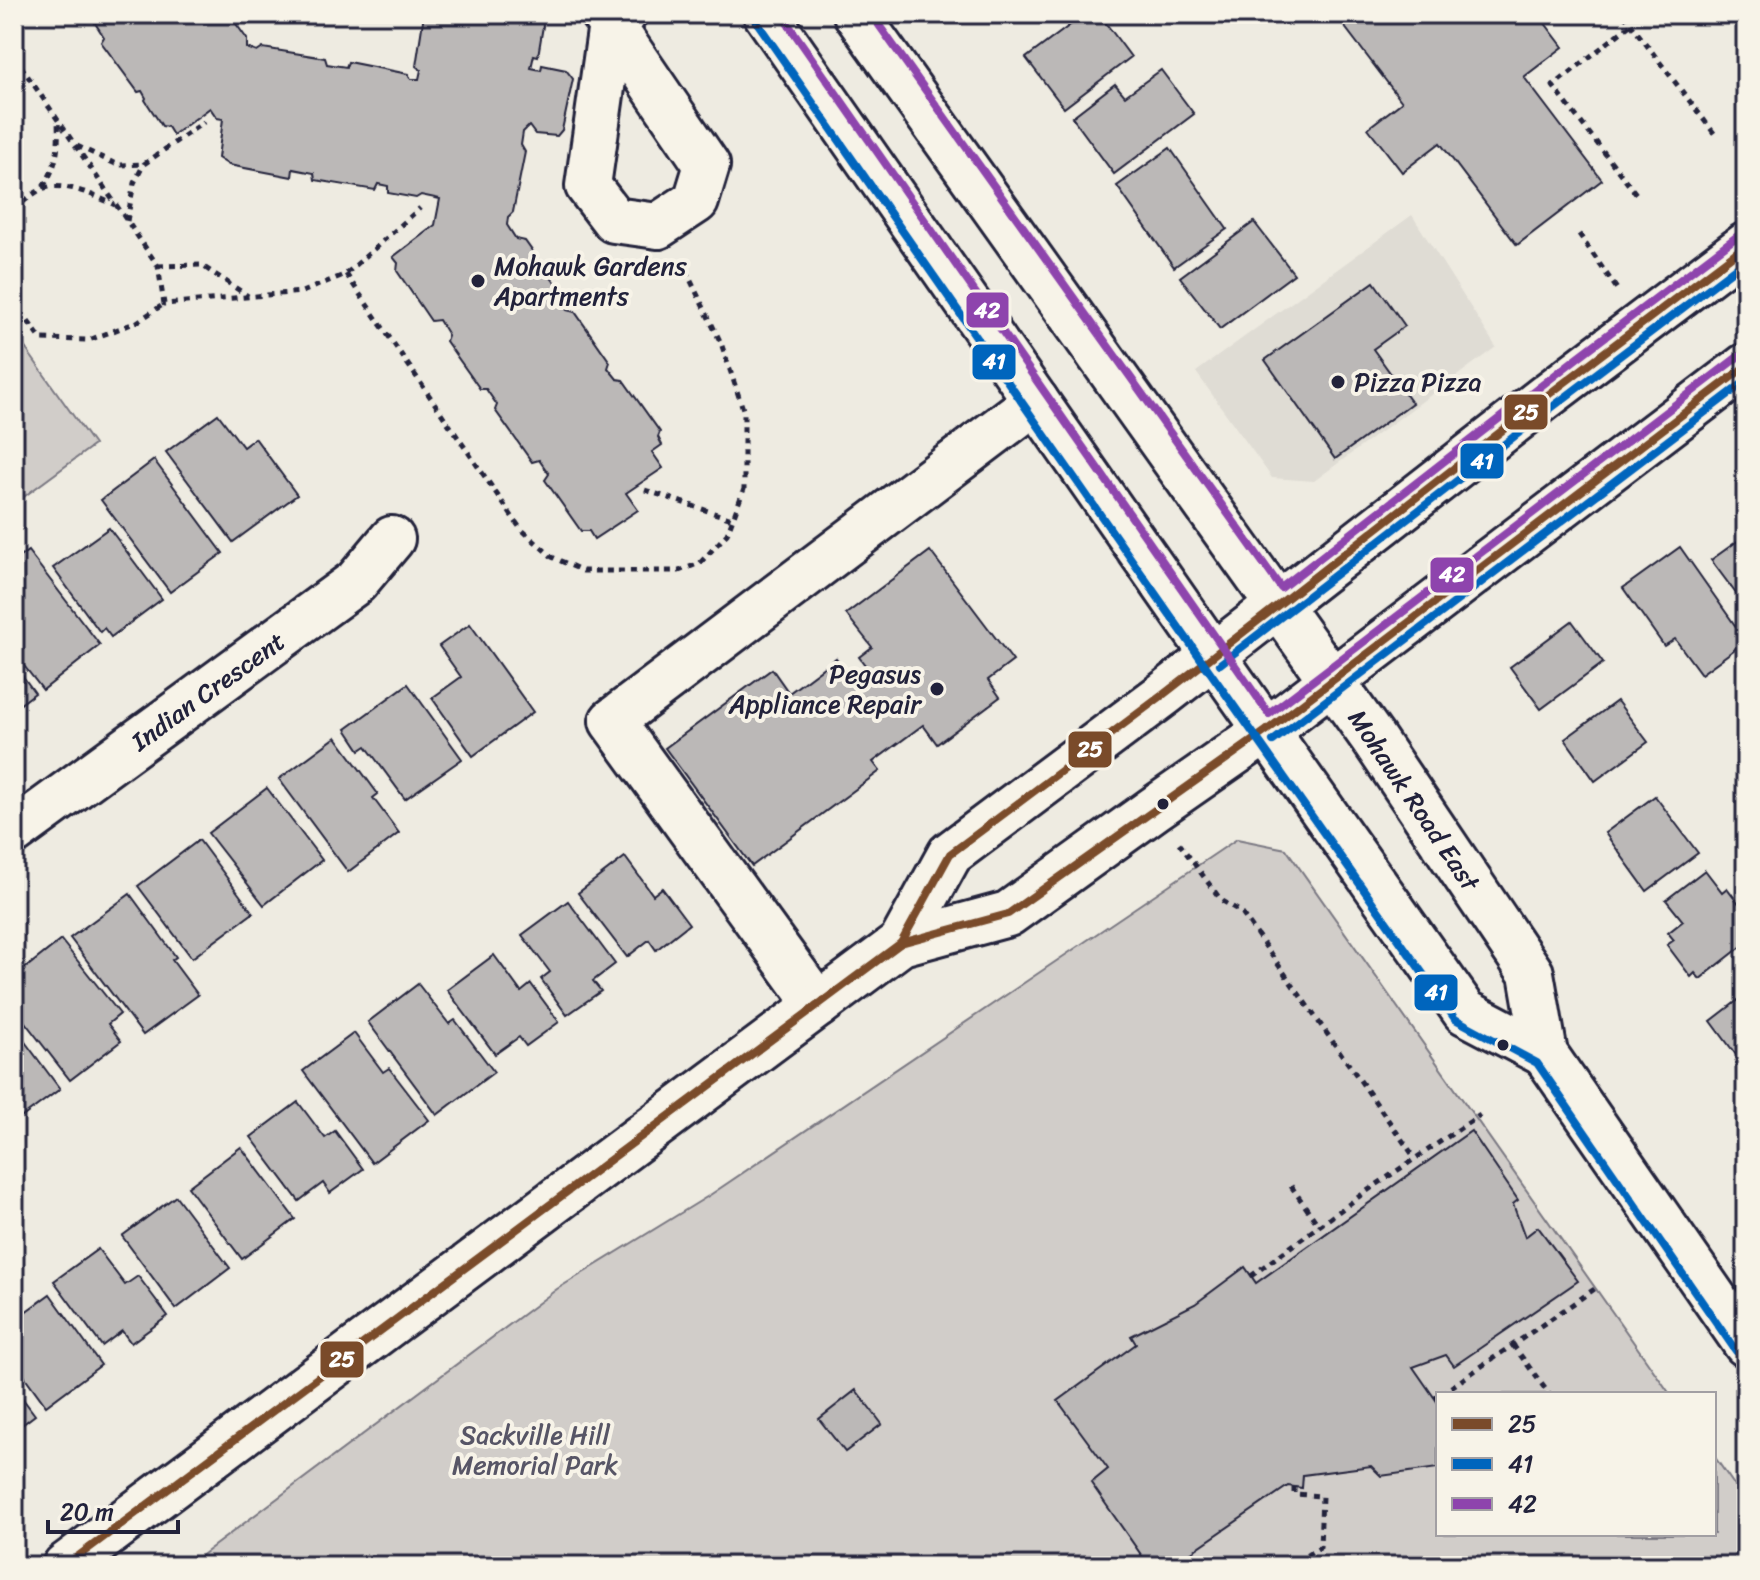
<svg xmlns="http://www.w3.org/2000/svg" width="1760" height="1580" viewBox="0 0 1760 1580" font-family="Sriracha,sans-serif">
	<rect width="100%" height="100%" fill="#eeebe1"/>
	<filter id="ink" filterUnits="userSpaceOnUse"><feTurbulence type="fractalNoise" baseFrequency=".0125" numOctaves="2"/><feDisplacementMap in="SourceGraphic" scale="16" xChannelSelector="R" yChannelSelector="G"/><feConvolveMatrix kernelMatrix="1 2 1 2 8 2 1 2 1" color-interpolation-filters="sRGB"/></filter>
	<g filter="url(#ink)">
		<path fill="#dfdcd4" d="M1412,215l84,132 -182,134 -42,-3 -76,-106z"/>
		<g fill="#d1cdc9" stroke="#7a7882" stroke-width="2">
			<path d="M14,332l80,113 -80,59z"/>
			<path d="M1237,839l49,10 384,545h-232v140h276v-78l32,46v64h-1559l370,-277 153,-94z"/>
		</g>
		<g fill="#bbb8b7" stroke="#22223b" stroke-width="2">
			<path d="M80,14h149l18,25v9l10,4 6,-4 62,10 2,6 19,3 2,-5 60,12 3,5h8l2,-9 -5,-4 8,-52h118l1,12 -5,30 -4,-1 -3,13 10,2 1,-5 24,5 7,9 -11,51 -5,6 -22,-2 -6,-8 -6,6 -2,13 4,7 -12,60 -5,5 -1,8 9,14 9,2 35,49 -3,6 10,14 8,2 35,50 -2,6 9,11 6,1 37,52 -2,5 4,8 -10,7 11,16 -37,25 12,17 -44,29 -5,-8h-8l-36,-51 4,-6 -10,-14 -7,2 -37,-52 2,-5 -11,-16h-6l-34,-48 2,-6 -9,-15 -8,1 -34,-50 1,-8 -5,-6 42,-32 5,-26 -19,-4 -5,3 -28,-5v-7l-10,-2 -3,6 -60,-10 -1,-7 -21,-4 -1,8 -63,-12 -11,-7 5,-39 -6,-1 -7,-10 -37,27 -5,-8 -6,-1 -17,-26 1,-2 -4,-7 -4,1 -37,-50 3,-5 -11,-17 -7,2z"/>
			<path d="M1085,14h14l32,43 -67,51 -38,-50z"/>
			<path d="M1335,14h203l25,33 -39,30 78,103 -85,65 -77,-102 -38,29 -34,-44 34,-26z"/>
			<path d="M1161,70l33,44 -80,60 -42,-57 43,-33 10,12z"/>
			<path d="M1170,148l57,81 -53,38 -57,-81z"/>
			<path d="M1254,222l40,52 -74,55 -40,-52z"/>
			<path d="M1374,282l31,44 -32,23 39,54 -77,56 -70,-99z"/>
			<path d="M218,414l25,33 12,-9 42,57 -64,47 -67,-90z"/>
			<path d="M154,460l69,93 -53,39 -69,-92z"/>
			<path d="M109,528l53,71 -51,38 -7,-9 -4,4 -47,-64z"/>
			<path d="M1746,535v72l-35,-47z"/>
			<path d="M1680,547l66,94 -45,33 -26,-35 -11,7 -41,-58z"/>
			<path d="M28,551l72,94 -57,45 -29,-37v-92z"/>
			<path d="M930,551l83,110 -25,19 12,17 -63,47 -14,-19 -50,37 7,9 -128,95 -87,-118 107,-79 17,24 47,-35 22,30 16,-11 -15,-20 13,-10 -26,-33z"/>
			<path d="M1572,621l31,42 -62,46 -31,-42z"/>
			<path d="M470,624l63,88 -60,44 -41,-58 29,-21 -22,-31z"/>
			<path d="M14,664l21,29 -21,16z"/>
			<path d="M408,684l54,75 -57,40 -39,-53 -6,4 -14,-21z"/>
			<path d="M1617,701l31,41 -53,39 -30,-42z"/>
			<path d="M336,737l42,57 -5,4 26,35 -51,39 -69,-93z"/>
			<path d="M267,788l55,72 -58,45 -56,-72z"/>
			<path d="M1655,796l43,57 -51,38 -42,-58z"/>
			<path d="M199,840l54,73 -61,45 -54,-72z"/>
			<path d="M625,857l28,38 9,-7 27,36 -33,26 -7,-10 -22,17 -49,-64z"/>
			<path d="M1705,870l17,22 5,-4 19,25v30l-46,36 -5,-6 -4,4 -24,-32 7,-5 -6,-7 15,-12 -17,-21z"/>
			<path d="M130,894l46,63 -4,3 26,35 -55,40 -73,-97z"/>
			<path d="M568,901l47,63 -22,17 8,10 -34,24 -26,-36 9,-7 -28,-37z"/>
			<path d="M61,940l59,74 -12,10 13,17 -51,39 -56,-72v-31z"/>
			<path d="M494,955l27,37 10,-8 28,38 -33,24 -7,-9 -24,17 -48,-64z"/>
			<path d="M418,984l31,40 6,-4 39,52 -57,43 -69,-93z"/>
			<path d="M1746,994v73h-1l-34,-46z"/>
			<path d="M14,1027l46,62 -46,34z"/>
			<path d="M354,1033l29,39 6,-4 40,52 -57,43 -69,-92z"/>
			<path d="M298,1102l27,36 10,-7 28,38 -33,24 -7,-10 -24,18 -48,-64z"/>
			<path d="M1471,1131l47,69 -5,4 12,33 13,-10 40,54 -124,85 -8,-11 -33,12 25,36v65l-57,8 -10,-10 -68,9 -1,13 -14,-2 -117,80h-22l-58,-83 17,-14 -50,-68 78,-57 -5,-8 64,-32 50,-37 11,16z"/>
			<path d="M241,1147l54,72 -53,40 -54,-72z"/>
			<path d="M176,1196l54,72 -54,41 -54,-73z"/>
			<path d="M98,1249l27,36 13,-9 30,40 -37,27 -9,-12 -20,15 -48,-65z"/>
			<path d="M50,1294l51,71 -55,41 -32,-44v-42z"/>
			<path d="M14,1387l21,28 -21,16z"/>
			<path d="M856,1390l26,34 -37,28 -26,-33z"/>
		</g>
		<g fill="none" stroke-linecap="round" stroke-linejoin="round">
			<g stroke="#22223b" stroke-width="50">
				<g id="minor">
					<path d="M603,14l8,10 96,141 -11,36 -38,25 -44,-6 -26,-34 23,-162 13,-10"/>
					<path d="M14,832l342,-250 36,-43"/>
					<path d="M818,1005l-206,-284 424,-320"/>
				</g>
			</g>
			<g stroke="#22223b" stroke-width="50">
				<g id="major">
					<path d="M766,14l447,641 252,357 80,42"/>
					<path d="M856,14l516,723 159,236 14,81 201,290"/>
					<path d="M901,943l49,-89 214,-160 380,-296 202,-153"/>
					<path d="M65,1566l836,-623 107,-29 146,-105 112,-78 480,-365"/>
				</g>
			</g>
			<g stroke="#22223b" stroke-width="5" stroke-dasharray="6 6" stroke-linecap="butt">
				<path d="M1623,14l94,123"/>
				<path d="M1630,25l-77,61 83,108"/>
				<path d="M14,56l144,210 6,38 138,-12 44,-18 74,-66"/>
				<path d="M77,146l41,19 25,-1"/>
				<path d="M43,187c15,-23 16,-39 15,-66"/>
				<path d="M14,209c8,-6 17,-14 26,-19 21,-11 55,6 75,15"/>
				<path d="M127,221l7,-38 10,-19 60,-42"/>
				<path d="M1579,234l38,55"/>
				<path d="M158,266l43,-1 47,31"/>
				<path d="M346,274l174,254 32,29 31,14h96l21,-8 27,-29 17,-45v-77l-23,-69 -35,-72 2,-10"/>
				<path d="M14,302l27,37 48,1 48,-18 27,-18"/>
				<path d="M645,490l87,29"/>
				<path d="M1179,843l42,57 20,12 174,246"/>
				<path d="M1291,1186l28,40"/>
				<path d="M1251,1276l113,-83 116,-78"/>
				<path d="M1513,1345l36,49"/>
				<path d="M1441,1394l158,-108"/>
				<path d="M1435,1398l3,-2"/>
				<path d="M1294,1487v7l28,2 -2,51 -24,15v4"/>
			</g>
			<use href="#minor" stroke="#f7f3e8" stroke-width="44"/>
			<use href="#major" stroke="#f7f3e8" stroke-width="44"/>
			<g stroke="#f7f3e8" stroke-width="14">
				<g id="bus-1">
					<path d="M901,943l49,-89 214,-160 380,-296 202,-153"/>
					<path d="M65,1566l836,-623 107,-29 258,-183 480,-365"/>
				</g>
			</g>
			<g stroke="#f7f3e8" stroke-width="14">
				<g id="bus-2">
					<path d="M756,21l447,641 252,357 82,44 199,288"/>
					<path d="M1220,664l331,-256 195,-148"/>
					<path d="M1273,741l473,-360"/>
				</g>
			</g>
			<g stroke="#f7f3e8" stroke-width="14">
				<g id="bus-3">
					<path d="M781,14l488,700 470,-358"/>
					<path d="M871,14l410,574 296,-230 162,-123"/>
				</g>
			</g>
			<use href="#bus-1" stroke="#7a4b2a" stroke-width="8"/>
			<use href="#bus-2" stroke="#0065bd" stroke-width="8"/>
			<use href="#bus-3" stroke="#8e44ad" stroke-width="8"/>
		</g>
	</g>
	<g fill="#22223b" stroke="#f7f3e8" stroke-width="3">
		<circle cx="478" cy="281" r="8"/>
		<circle cx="1338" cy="382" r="8"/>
		<circle cx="937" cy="689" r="8"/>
		<circle cx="1163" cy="804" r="7"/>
		<circle cx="1503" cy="1045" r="7"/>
	</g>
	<g text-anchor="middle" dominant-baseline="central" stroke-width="8" stroke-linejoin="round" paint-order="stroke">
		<g font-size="26" fill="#22223b" stroke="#f7f3e8" text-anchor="start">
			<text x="494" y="266">Mohawk Gardens<tspan x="494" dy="30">Apartments</tspan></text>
			<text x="1354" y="382">Pizza Pizza</text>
			<text x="921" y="674" text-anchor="end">Pegasus<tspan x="921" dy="30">Appliance Repair</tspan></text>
		</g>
		<g font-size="26" fill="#22223b" stroke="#f7f3e8">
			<text transform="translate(208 691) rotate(-36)">Indian Crescent</text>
			<text transform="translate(1414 800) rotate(56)">Mohawk Road East</text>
		</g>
		<g font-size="26" fill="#575566" stroke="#f7f3e8">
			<text x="535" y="1435">Sackville Hill<tspan x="535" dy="30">Memorial Park</tspan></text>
		</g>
	</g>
	<g stroke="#f7f3e8" stroke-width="3">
		<rect x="965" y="291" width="45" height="38" rx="8" fill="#8e44ad"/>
		<rect x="971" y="343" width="46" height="38" rx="8" fill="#0065bd"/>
		<rect x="1503" y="393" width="46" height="38" rx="8" fill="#7a4b2a"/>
		<rect x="1459" y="442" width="46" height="38" rx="8" fill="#0065bd"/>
		<rect x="1429" y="556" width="46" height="38" rx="8" fill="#8e44ad"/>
		<rect x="1067" y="730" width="46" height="39" rx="8" fill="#7a4b2a"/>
		<rect x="1413" y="973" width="46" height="39" rx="8" fill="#0065bd"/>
		<rect x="319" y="1340" width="46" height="39" rx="8" fill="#7a4b2a"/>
	</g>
	<g font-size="22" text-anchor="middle" font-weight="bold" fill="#fff">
		<text x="987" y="318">42</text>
		<text x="994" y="369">41</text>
		<text x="1526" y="420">25</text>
		<text x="1482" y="469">41</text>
		<text x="1452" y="582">42</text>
		<text x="1090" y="757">25</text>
		<text x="1436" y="1000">41</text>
		<text x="342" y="1367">25</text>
	</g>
	<rect width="1760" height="1580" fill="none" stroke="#f7f3e8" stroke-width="48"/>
	<rect x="24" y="24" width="1712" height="1532" fill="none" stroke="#22223b" stroke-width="3" filter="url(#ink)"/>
	<rect x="1436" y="1392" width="280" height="144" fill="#f7f3e8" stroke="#a29fa3" stroke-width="2"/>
	<rect x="1452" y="1418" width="40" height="12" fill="#7a4b2a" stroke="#a29fa3" stroke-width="2"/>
	<text x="1508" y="1432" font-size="24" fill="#22223b">25</text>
	<rect x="1452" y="1458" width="40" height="12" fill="#0065bd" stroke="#a29fa3" stroke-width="2"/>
	<text x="1508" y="1472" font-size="24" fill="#22223b">41</text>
	<rect x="1452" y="1498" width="40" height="12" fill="#8e44ad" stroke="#a29fa3" stroke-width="2"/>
	<text x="1508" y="1512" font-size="24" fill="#22223b">42</text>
	<path d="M48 1520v12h130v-12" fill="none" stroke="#22223b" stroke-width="4"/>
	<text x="60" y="1520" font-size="24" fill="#22223b" stroke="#f7f3e8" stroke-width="6" paint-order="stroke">20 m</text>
</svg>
